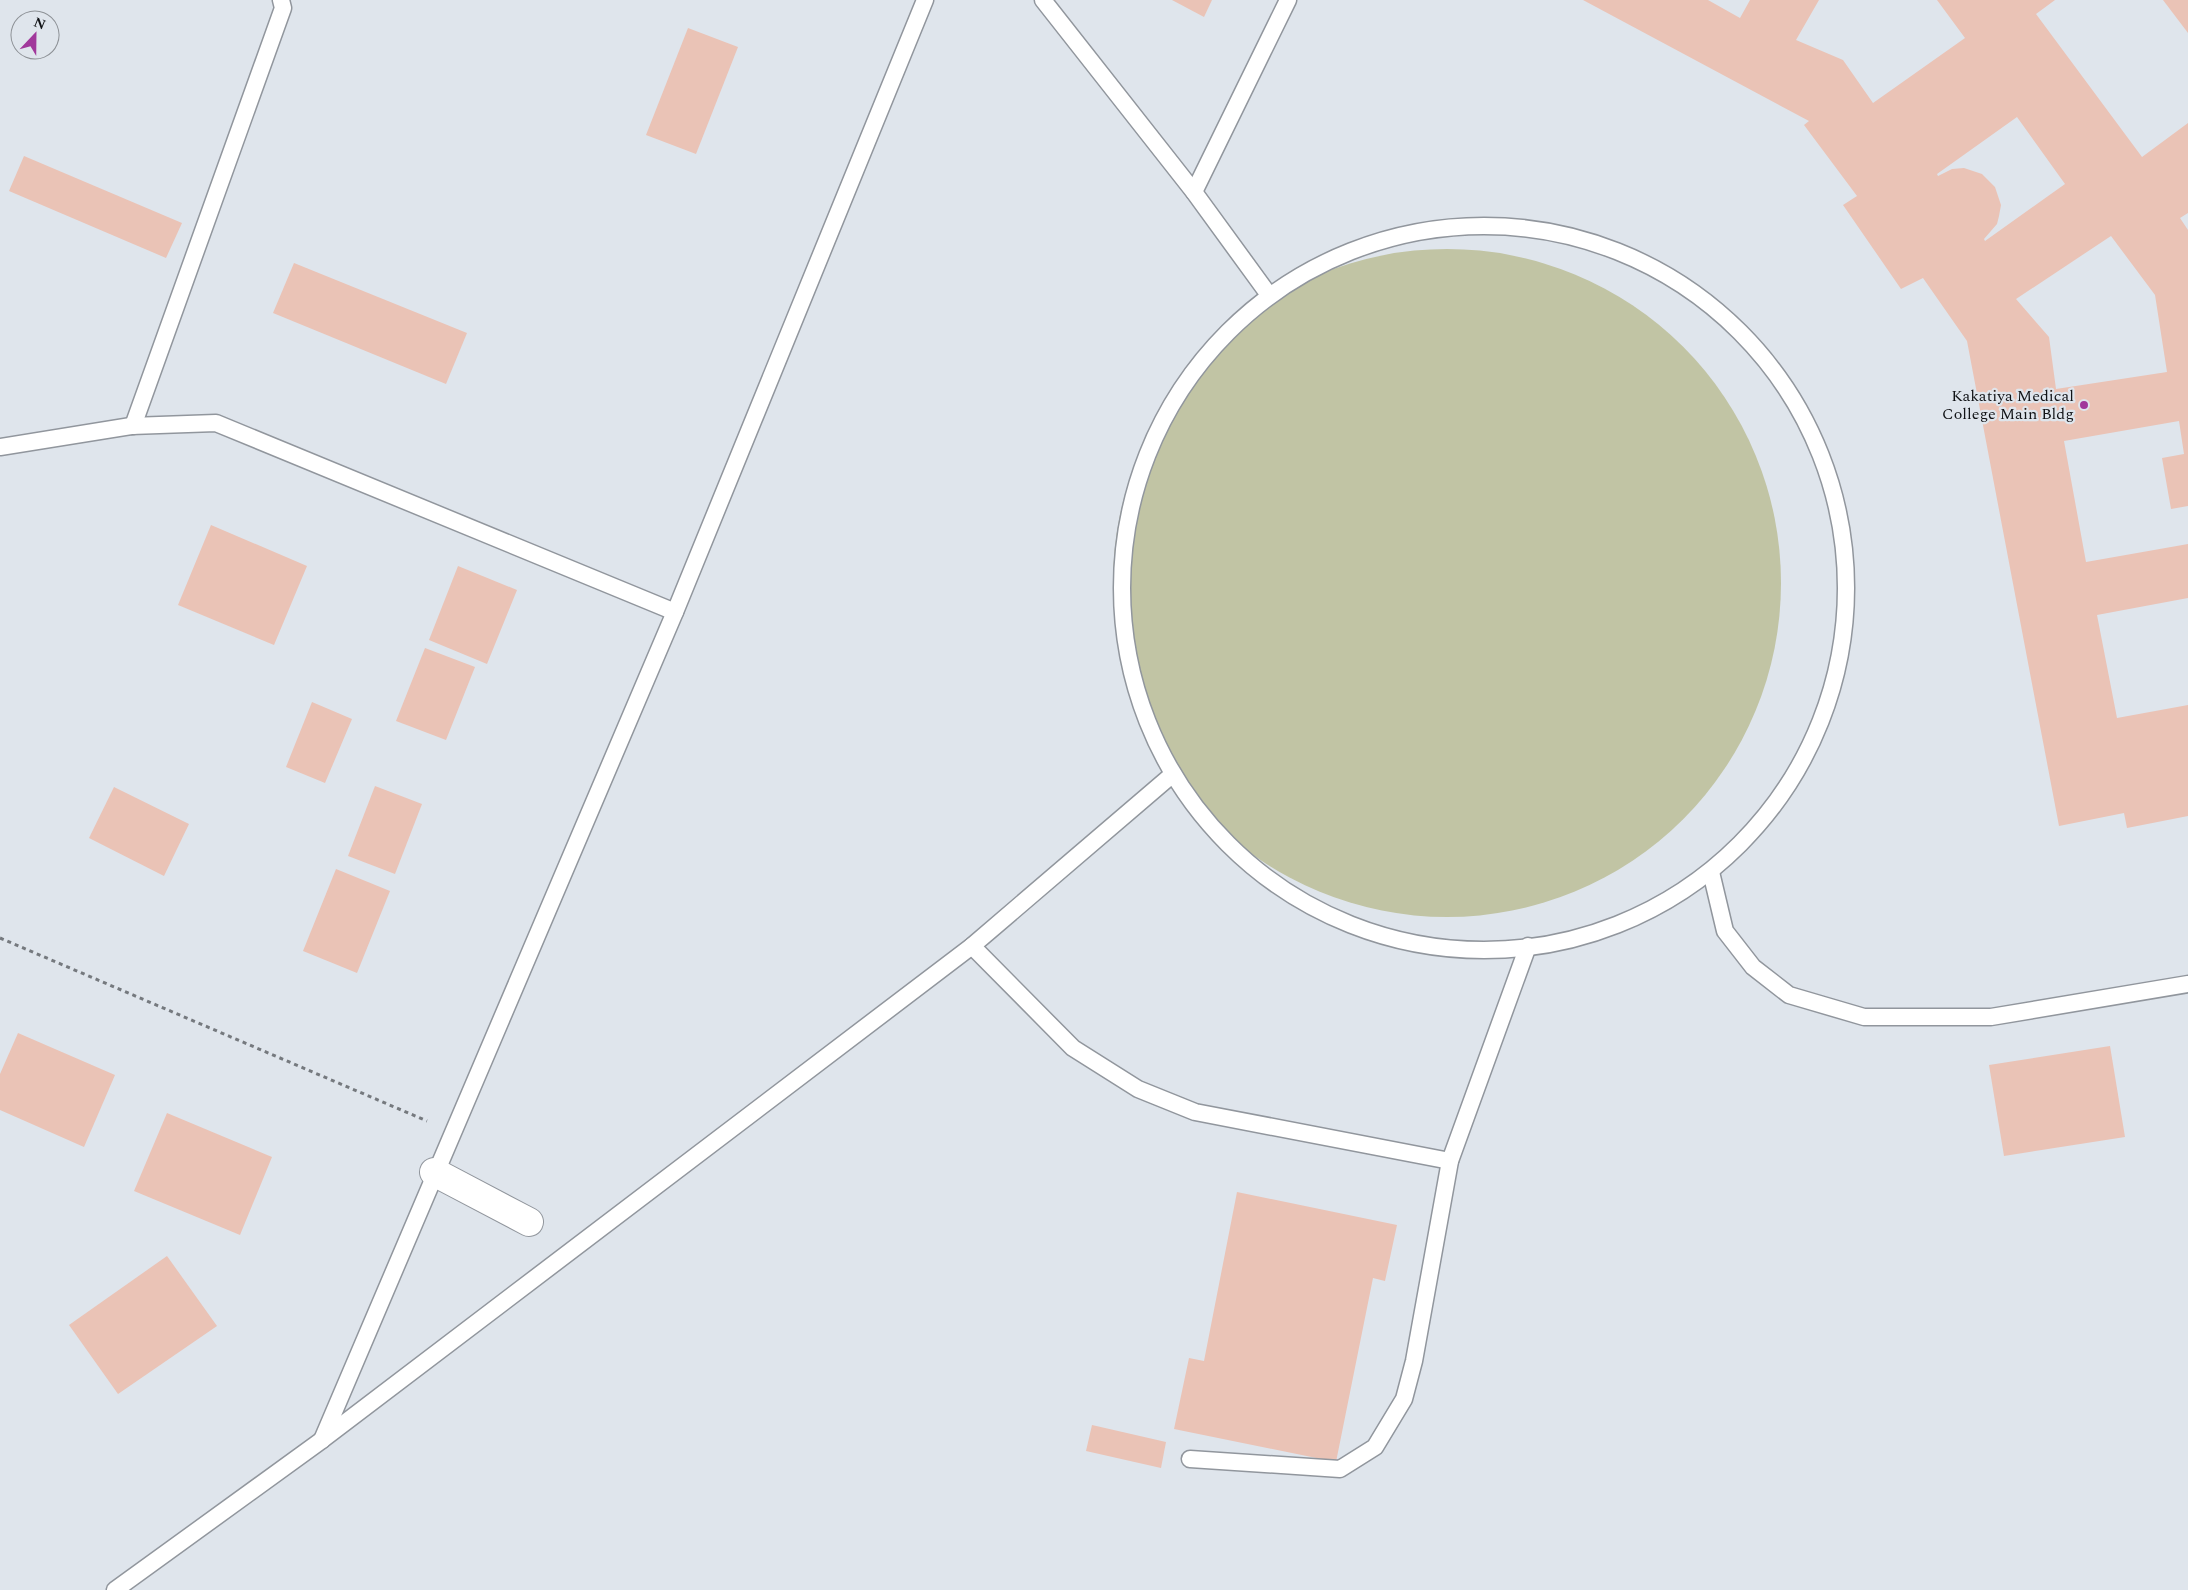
<svg xmlns="http://www.w3.org/2000/svg" width="2188" height="1590" viewBox="0 0 2188 1590" font-family="Spectral,serif">
	<rect width="100%" height="100%" fill="#dfe5ec"/>
	<circle fill="#c1c4a4" cx="1447" cy="583" r="334"/>
	<g fill="#eac3b6" fill-rule="evenodd">
		<path d="M1172,0h40l-8,17z"/>
		<path d="M1583,0h125l32,18 10,-18h69l-23,40 47,20 30,43 92,-65 -28,-38h118l-19,14 106,143 46,-34v90l-8,5 8,12v276l-17,3 -9,-51 22,-4 -5,-33 -115,20 22,121 102,-18v54l-91,17 20,103 71,-13v111l-61,12 -3,-15 -65,13 -92,-485 -44,-63 -22,11 -58,-84 14,-9 -53,-71 5,-4zM2017,117l48,67 -80,57 -1,-2 13,-15 2,-8 2,-11 -6,-18 -13,-13 -18,-6 -12,1 -14,7 -1,-2zM2111,236l44,59 12,77 -111,17 -7,-52 -33,-38z"/>
		<path d="M2163,0h25v33z"/>
		<path d="M688,28l50,19 -42,107 -50,-19z"/>
		<path d="M24,156l158,67 -16,35 -157,-67z"/>
		<path d="M294,263l173,70 -21,51 -173,-71z"/>
		<path d="M211,525l96,41 -33,79 -96,-40z"/>
		<path d="M458,566l59,24 -30,74 -58,-24z"/>
		<path d="M425,648l50,19 -29,73 -50,-19z"/>
		<path d="M312,702l40,17 -27,64 -39,-16z"/>
		<path d="M375,786l47,18 -27,70 -47,-18z"/>
		<path d="M114,787l75,37 -25,52 -75,-38z"/>
		<path d="M336,869l54,22 -33,82 -54,-22z"/>
		<path d="M18,1033l97,42 -31,72 -84,-37v-36z"/>
		<path d="M2110,1046l15,91 -121,19 -15,-91z"/>
		<path d="M167,1113l105,44 -32,78 -106,-44z"/>
		<path d="M1237,1192l160,33 -12,56 -12,-3 -37,184 -162,-33 15,-71 15,3z"/>
		<path d="M167,1256l50,70 -99,68 -49,-69z"/>
		<path d="M1092,1425l74,17 -5,26 -75,-17z"/>
	</g>
	<g fill="none" stroke-linecap="round" stroke-linejoin="round">
		<g stroke="#91969d" stroke-width="19">
			<g id="lane">
				<path d="M1043,0l151,192 75,103"/>
				<path d="M1194,192l94,-192"/>
				<circle cx="1484" cy="588" r="362"/>
				<path d="M133,426l150,-418 -2,-8"/>
				<path d="M0,447l131,-21 85,-3 459,189"/>
				<path d="M1711,872l14,59 28,36 36,28 75,22h127l197,-33"/>
				<path d="M972,946l101,102 65,41 57,23 255,49"/>
				<path d="M322,1440l353,-828 250,-612"/>
				<path d="M1190,1459l150,10 35,-22 29,-48 10,-38 36,-200 78,-215"/>
				<path d="M115,1590l207,-150 650,-494 201,-172"/>
			</g>
		</g>
		<g stroke="#91969d" stroke-width="30">
			<path id="street" d="M434,1172l95,50"/>
		</g>
		<path stroke="#75797e" stroke-width="3" stroke-dasharray="4 4" stroke-linecap="butt" d="M0,938l427,183"/>
		<use href="#lane" stroke="#fff" stroke-width="16"/>
		<use href="#street" stroke="#fff" stroke-width="28"/>
	</g>
	<circle fill="#a1389b" stroke="#dfe5ec" stroke-width="2" cx="2084" cy="405" r="5"/>
	<g text-anchor="middle" dominant-baseline="central" stroke-width="4.5" stroke-linejoin="round" paint-order="stroke">
		<g font-size="16" fill="#111316" stroke="#dfe5ec" text-anchor="end">
			<text x="2074" y="396">Kakatiya Medical<tspan x="2074" dy="18">College Main Bldg</tspan></text>
		</g>
	</g>
	<g transform="translate(35 35) rotate(22)"><circle r="24" fill="#dfe5ec" stroke="#8d9196"/>
	<path d="M0-4L9 19L0 12L-9 19Z" fill="#a1389b"/>
	<text y="-8" font-size="14" font-weight="bold" text-anchor="middle" fill="#111316">N</text>
	</g>
</svg>
